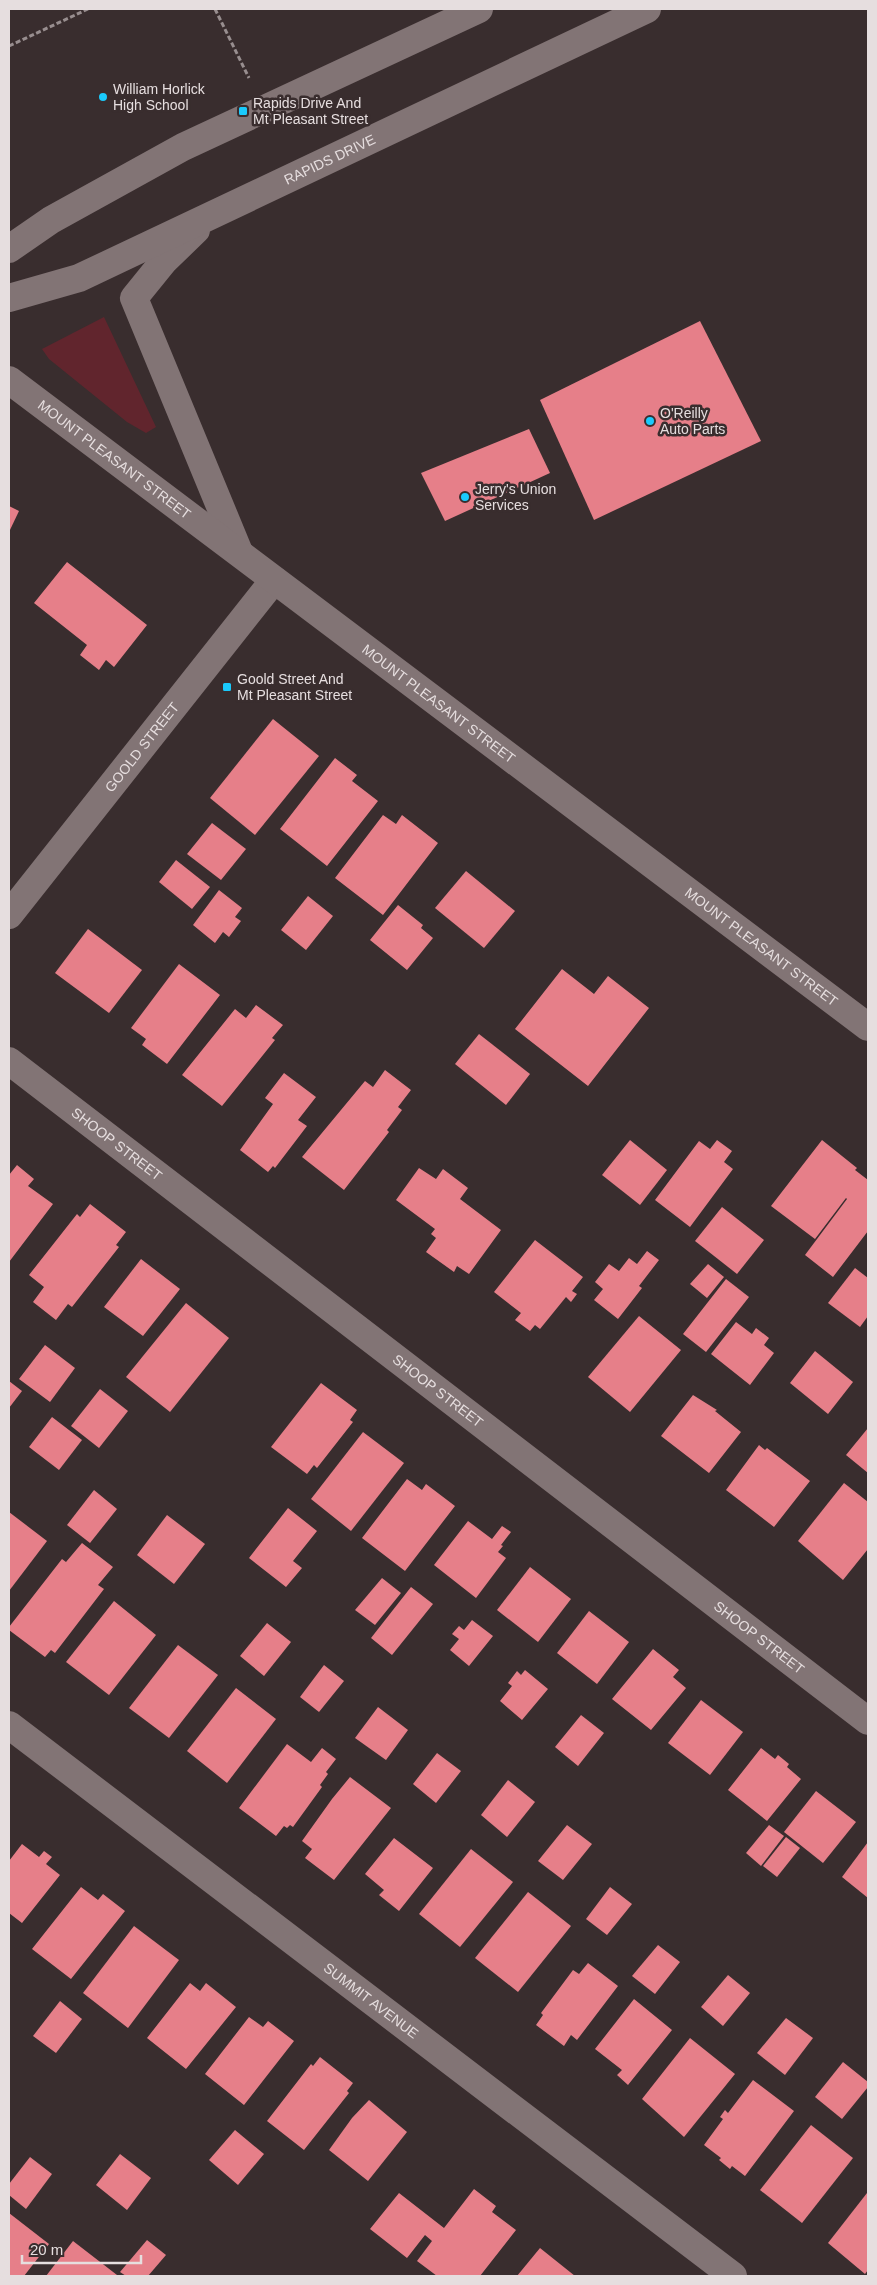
<svg xmlns="http://www.w3.org/2000/svg" width="877" height="2285" viewBox="0 0 877 2285" font-family="Arial,sans-serif">
	<rect width="100%" height="100%" fill="#392d2e"/>
	<path fill="#61252d" d="M104,317l52,110 -10,6 -19,-11 -78,-63 -7,-10z"/>
	<g fill="#e67f89">
		<path d="M700,321l61,120 -167,79 -54,-120z"/>
		<path d="M529,429l21,44 -105,48 -24,-48z"/>
		<path d="M9,506l10,5 -10,21z"/>
		<path d="M67,562l80,63 -33,42 -8,-7 -7,10 -19,-15 7,-10 -53,-42z"/>
		<path d="M273,719l46,37 -64,79 -45,-37z"/>
		<path d="M335,758l22,17 -5,6 26,20 -51,65 -47,-37z"/>
		<path d="M383,815l13,9 6,-9 36,28 -55,72 -48,-37z"/>
		<path d="M212,823l34,26 -25,31 -34,-26z"/>
		<path d="M176,860l34,27 -18,22 -33,-27z"/>
		<path d="M466,871l49,40 -31,37 -49,-40z"/>
		<path d="M219,890l23,18 -7,9 6,4 -12,16 -6,-5 -8,11 -22,-18z"/>
		<path d="M308,896l25,20 -27,34 -25,-20z"/>
		<path d="M398,905l25,20 -2,3 12,10 -26,32 -37,-30z"/>
		<path d="M88,929l54,41 -33,43 -54,-40z"/>
		<path d="M179,964l41,31 -53,69 -25,-19 4,-6 -15,-11z"/>
		<path d="M562,969l32,25 14,-18 41,32 -61,78 -73,-57z"/>
		<path d="M256,1005l27,20 -11,13 3,2 -53,66 -40,-31 53,-66 11,9z"/>
		<path d="M479,1034l51,40 -24,31 -51,-41z"/>
		<path d="M385,1070l26,20 -13,17 4,3 -15,20 2,2 -45,58 -42,-33 63,-76 8,6z"/>
		<path d="M284,1073l32,24 -18,23 9,6 -32,42 -2,-2 -5,6 -28,-22 33,-46 -8,-6z"/>
		<path d="M630,1140l37,30 -27,35 -38,-30z"/>
		<path d="M717,1140l15,11 -8,11 9,7 -43,58 -35,-27 44,-59 11,8z"/>
		<path d="M822,1140l35,28 -2,2 13,10v51l-35,46 -28,-22 42,-56 -1,-1 -31,41 -44,-33z"/>
		<path d="M17,1165l17,14 -6,7 25,18 -44,58v-87z"/>
		<path d="M419,1168l17,11 7,-10 25,19 -8,11 41,31 -32,44 -12,-8 -3,6 -28,-20 10,-14 -5,-4 4,-5 -39,-29z"/>
		<path d="M90,1204l36,28 -10,13 3,2 -47,60 -4,-3 -12,16 -23,-18 11,-15 -15,-12 48,-61 3,3z"/>
		<path d="M722,1207l42,33 -27,34 -42,-33z"/>
		<path d="M535,1240l48,37 -11,14 5,3 -6,8 -5,-5 -26,32 -5,-4 -5,6 -15,-11 6,-7 -27,-21z"/>
		<path d="M647,1251l12,9 -20,26 3,2 -24,31 -24,-19 9,-11 -8,-7 14,-18 10,7 10,-13 8,6z"/>
		<path d="M141,1259l39,30 -37,47 -39,-29z"/>
		<path d="M708,1264l16,13 -17,21 -17,-14z"/>
		<path d="M855,1268l13,10v38l-8,11 -32,-24z"/>
		<path d="M726,1279l23,18 -43,55 -23,-18z"/>
		<path d="M186,1303l43,35 -59,74 -44,-35z"/>
		<path d="M639,1316l42,34 -51,62 -42,-35z"/>
		<path d="M736,1322l16,12 4,-6 13,10 -5,7 10,8 -24,32 -39,-31z"/>
		<path d="M45,1345l30,23 -25,34 -31,-23z"/>
		<path d="M815,1351l38,31 -25,32 -38,-31z"/>
		<path d="M9,1381l13,10 -13,17z"/>
		<path d="M321,1383l36,27 -7,10 3,2 -36,46 -3,-3 -7,9 -36,-27z"/>
		<path d="M100,1389l28,22 -29,37 -28,-22z"/>
		<path d="M693,1395l24,15 -2,1 26,21 -32,41 -48,-37z"/>
		<path d="M52,1417l30,23 -23,30 -30,-23z"/>
		<path d="M868,1428v45l-22,-18z"/>
		<path d="M363,1432l41,31 -53,68 -40,-32z"/>
		<path d="M759,1445l6,5 2,-2 43,33 -36,46 -48,-37z"/>
		<path d="M407,1479l15,11 4,-6 29,22 -50,65 -43,-33z"/>
		<path d="M844,1483l24,19v47l-25,31 -45,-39z"/>
		<path d="M94,1490l23,19 -27,34 -23,-18z"/>
		<path d="M288,1508l29,23 -24,30 9,7 -16,19 -37,-29z"/>
		<path d="M9,1512l38,29 -38,50z"/>
		<path d="M167,1515l38,29 -31,40 -37,-29z"/>
		<path d="M468,1521l24,18 10,-13 9,6 -10,13 2,1 -5,6 8,6 -30,40 -42,-33z"/>
		<path d="M82,1543l31,24 -15,18 6,4 -49,64 -4,-3 -6,7 -36,-27v-3l53,-68 4,3z"/>
		<path d="M530,1567l41,32 -33,43 -41,-32z"/>
		<path d="M382,1578l19,15 -26,32 -20,-15z"/>
		<path d="M411,1587l22,17 -41,51 -21,-17z"/>
		<path d="M114,1601l42,34 -47,60 -43,-33z"/>
		<path d="M589,1611l40,31 -32,42 -40,-31z"/>
		<path d="M472,1620l21,16 -24,30 -19,-16 9,-11 -7,-5 7,-8 5,4z"/>
		<path d="M267,1623l24,19 -27,34 -24,-20z"/>
		<path d="M178,1645l40,30 -49,63 -40,-30z"/>
		<path d="M653,1649l26,21 -6,7 13,11 -35,42 -39,-31z"/>
		<path d="M324,1665l20,16 -25,31 -19,-15z"/>
		<path d="M525,1670l23,19 -26,31 -22,-19 12,-15 -4,-3 9,-12 4,4z"/>
		<path d="M236,1688l40,31 -49,64 -40,-32z"/>
		<path d="M701,1700l42,32 -33,43 -42,-32z"/>
		<path d="M378,1707l30,23 -22,30 -31,-22z"/>
		<path d="M581,1715l23,18 -26,33 -23,-19z"/>
		<path d="M287,1744l24,18 11,-14 14,11 -10,13 2,2 -8,11 2,2 -29,40 -3,-2 -3,3 -3,-2 -8,10 -37,-28z"/>
		<path d="M761,1748l14,11 3,-4 11,9 -2,3 14,12 -34,42 -39,-31z"/>
		<path d="M437,1753l24,18 -25,32 -23,-19z"/>
		<path d="M350,1777l41,31 -57,72 -29,-22 7,-9 -10,-8 30,-42z"/>
		<path d="M508,1780l27,22 -28,35 -26,-22z"/>
		<path d="M816,1791l40,31 -33,41 -39,-31z"/>
		<path d="M567,1825l25,19 -29,36 -25,-19z"/>
		<path d="M769,1825l15,11 -23,30 -15,-13z"/>
		<path d="M786,1837l14,11 -23,29 -14,-11z"/>
		<path d="M394,1838l39,30 -34,43 -20,-16 5,-5 -19,-16z"/>
		<path d="M868,1842v56l-26,-21z"/>
		<path d="M22,1844l17,13 5,-6 8,6 -6,7 14,11 -38,48 -13,-10v-52z"/>
		<path d="M471,1849l42,33 -53,65 -41,-33z"/>
		<path d="M81,1887l17,13 5,-6 22,17 -54,68 -39,-30z"/>
		<path d="M610,1887l22,17 -25,31 -21,-16z"/>
		<path d="M528,1892l43,34 -53,66 -43,-34z"/>
		<path d="M134,1926l45,34 -51,68 -45,-35z"/>
		<path d="M658,1945l22,17 -25,32 -23,-18z"/>
		<path d="M588,1963l30,23 -41,54 -6,-5 -7,11 -28,-21 7,-10 -2,-2 32,-43 6,4z"/>
		<path d="M728,1975l22,18 -27,33 -22,-19z"/>
		<path d="M190,1983l10,8 6,-8 30,24 -50,62 -39,-31z"/>
		<path d="M634,1999l38,31 -44,55 -11,-10 5,-5 -27,-21z"/>
		<path d="M60,2001l22,18 -26,34 -23,-17z"/>
		<path d="M249,2017l14,10 5,-6 26,20 -50,64 -39,-31z"/>
		<path d="M786,2018l27,20 -28,37 -28,-22z"/>
		<path d="M690,2038l45,36 -51,63 -42,-38z"/>
		<path d="M320,2057l33,26 -6,8 2,2 -45,57 -37,-29 44,-57 2,2z"/>
		<path d="M843,2062l25,20v5l-26,32 -27,-22z"/>
		<path d="M753,2080l41,31 -49,65 -13,-10 -2,3 -11,-9 2,-2 -17,-13 19,-26 -3,-2 5,-7 3,3z"/>
		<path d="M369,2100l38,32 -39,49 -39,-31 23,-32z"/>
		<path d="M811,2125l42,33 -51,65 -42,-33z"/>
		<path d="M235,2130l29,24 -26,31 -29,-25z"/>
		<path d="M120,2154l31,24 -24,32 -31,-25z"/>
		<path d="M30,2157l22,17 -26,35 -17,-14v-11z"/>
		<path d="M474,2189l22,17 -4,6 24,18 -36,46h-43l-20,-15 15,-20 -7,-6 -18,23 -37,-29 29,-36 45,35z"/>
		<path d="M867,2193l1,77 -3,4 -37,-31z"/>
		<path d="M9,2213l40,31 -25,32h-15z"/>
		<path d="M147,2240l19,15 -18,21h-22l-6,-4z"/>
		<path d="M73,2241l44,34 -2,1h-69z"/>
		<path d="M540,2248l35,28h-58z"/>
	</g>
	<g fill="none" stroke-linecap="round" stroke-linejoin="round">
		<g stroke="#988e8f" stroke-width="3" stroke-dasharray="5 2.5" stroke-linecap="butt">
			<path d="M215,9l34,69"/>
			<path d="M9,46l79,-37"/>
		</g>
		<g stroke="#827475" stroke-width="28">
			<path id="s1" d="M9,915l265,-335"/>
			<path id="s2" d="M9,1061l859,660"/>
			<path id="s3" d="M9,1725l724,551"/>
		</g>
		<g stroke="#827475" stroke-width="28">
			<path d="M196,230l-32,31 -30,37 105,254"/>
			<path d="M9,249l42,-29 132,-73 296,-138"/>
			<path id="s4" d="M9,298l70,-20 568,-269"/>
			<path id="s5" d="M9,380l859,647"/>
		</g>
	</g>
	<g fill="#1acafc" stroke="#392d2e" stroke-width="2">
		<circle cx="103" cy="97" r="5"/>
		<rect x="238" y="106" width="10" height="10" rx="2.5"/>
		<circle cx="650" cy="421" r="5"/>
		<circle cx="465" cy="497" r="5"/>
		<rect x="222" y="682" width="10" height="10" rx="2.5"/>
	</g>
	<g text-anchor="middle" dominant-baseline="central" stroke-width="5" stroke-linejoin="round" paint-order="stroke">
		<g font-size="14" fill="#e6dedf" stroke="#392d2e" text-anchor="start">
			<text x="113" y="89">William Horlick<tspan x="113" dy="16">High School</tspan></text>
			<text x="253" y="103">Rapids Drive And<tspan x="253" dy="16">Mt Pleasant Street</tspan></text>
			<text x="660" y="413">O'Reilly<tspan x="660" dy="16">Auto Parts</tspan></text>
			<text x="475" y="489">Jerry's Union<tspan x="475" dy="16">Services</tspan></text>
			<text x="237" y="679">Goold Street And<tspan x="237" dy="16">Mt Pleasant Street</tspan></text>
		</g>
		<g font-size="14" fill="#e6dedf" stroke="#392d2e">
			<text stroke="none"><textPath href="#s4" startOffset="350">RAPIDS DRIVE</textPath></text>
			<text stroke="none"><textPath href="#s5" startOffset="132">MOUNT PLEASANT STREET</textPath></text>
			<text stroke="none"><textPath href="#s5" startOffset="538">MOUNT PLEASANT STREET</textPath></text>
			<text stroke="none"><textPath href="#s1" startOffset="214">GOOLD STREET</textPath></text>
			<text stroke="none"><textPath href="#s5" startOffset="942">MOUNT PLEASANT STREET</textPath></text>
			<text stroke="none"><textPath href="#s2" startOffset="136">SHOOP STREET</textPath></text>
			<text stroke="none"><textPath href="#s2" startOffset="541">SHOOP STREET</textPath></text>
			<text stroke="none"><textPath href="#s2" startOffset="946">SHOOP STREET</textPath></text>
			<text stroke="none"><textPath href="#s3" startOffset="455">SUMMIT AVENUE</textPath></text>
		</g>
	</g>
	<rect width="877" height="2285" fill="none" stroke="#e6dedf" stroke-width="20"/>
	<path d="M22 2255v8h119v-8" fill="none" stroke="#e6dedf" stroke-width="2.5"/>
	<text x="30" y="2255" font-size="15" fill="#e6dedf" stroke="#392d2e" stroke-width="4" paint-order="stroke">20 m</text>
</svg>
